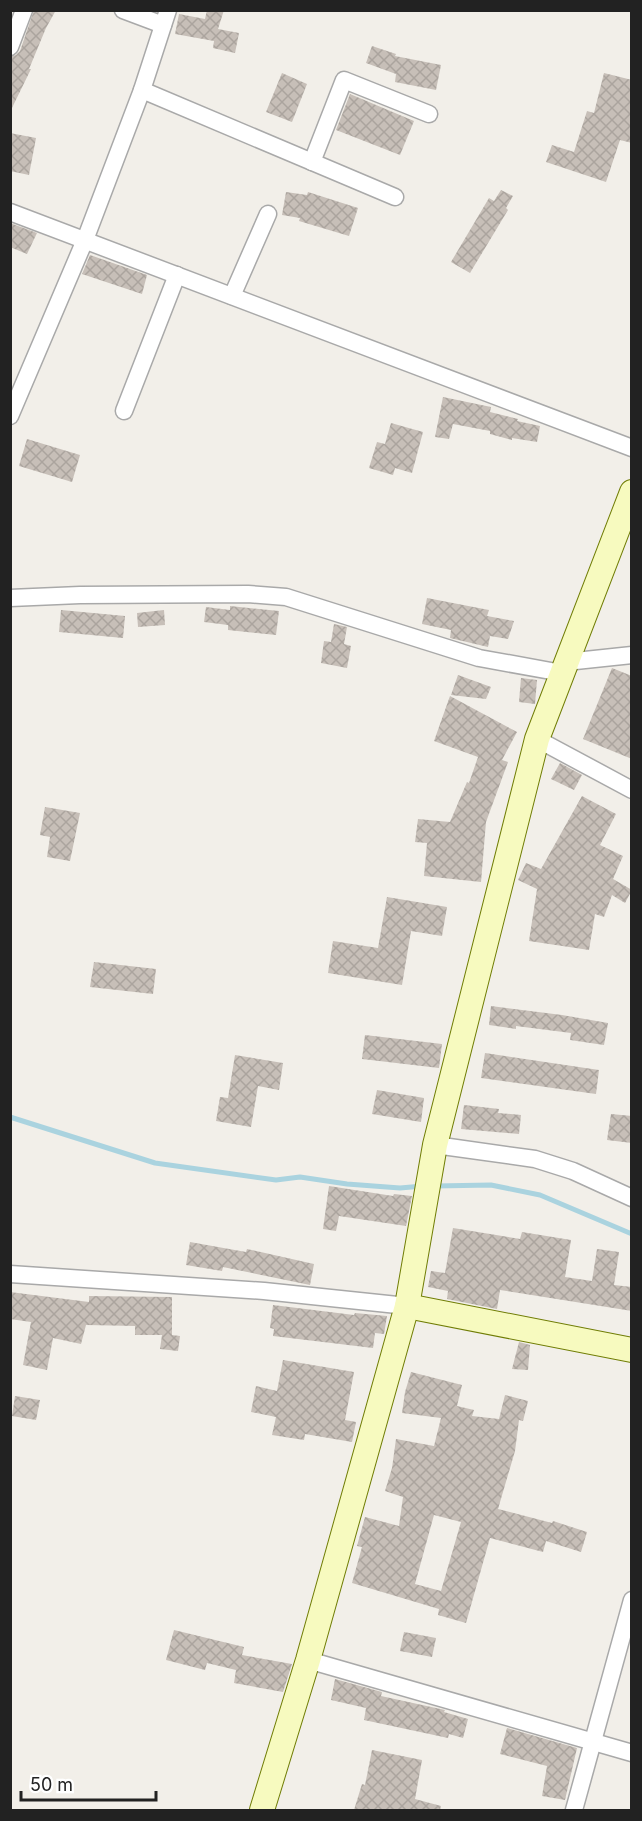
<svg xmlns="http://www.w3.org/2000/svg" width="642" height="1821" viewBox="0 0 642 1821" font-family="Inter,sans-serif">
	<defs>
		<pattern id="building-cross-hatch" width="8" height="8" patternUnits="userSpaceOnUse" patternTransform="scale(1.5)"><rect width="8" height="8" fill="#c7bfb8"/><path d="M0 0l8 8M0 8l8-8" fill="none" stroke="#aba49e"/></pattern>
	</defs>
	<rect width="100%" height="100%" fill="#f2efe9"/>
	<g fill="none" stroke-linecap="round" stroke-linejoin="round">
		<g stroke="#aad3df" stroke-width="5">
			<path d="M10,1117l145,46 121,17 24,-3 47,7 53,4 23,-2"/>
			<path d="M435,1186l56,-1 49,10 92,39"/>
		</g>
	</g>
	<g fill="url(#building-cross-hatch)" fill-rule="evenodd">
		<path d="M34,10h22l-10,18 -17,41h2l-21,43v-55l6,-2 4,-4z"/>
		<path d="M207,10h17l-6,19 21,4 -4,20 -22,-5 1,-7 -39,-7 4,-20 26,5z"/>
		<path d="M372,46l24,8 -1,2 46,9 -5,25 -41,-8 1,-8 -30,-11z"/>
		<path d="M282,73l25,11 -15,38 -26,-10z"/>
		<path d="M604,73l28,7v63l-12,-3 -14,42 -60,-20 6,-17 22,7 13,-41 7,2z"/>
		<path d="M350,94l64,27 -14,34 -64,-25z"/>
		<path d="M10,133l26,5 -7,37 -19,-4z"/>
		<path d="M501,190l12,6 -7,12 2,2 -38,63 -19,-11 38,-64 5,3z"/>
		<path d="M286,192l21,3 1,-3 50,16 -9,28 -50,-15 1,-3 -18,-3z"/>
		<path d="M10,223l27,10 -10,21 -17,-7z"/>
		<path d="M90,255l57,20 -5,19 -60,-20z"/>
		<path d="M443,397l48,10 -1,5 28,7 -1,2 23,5 -3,16 -25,-4v2l-22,-6v-3l-37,-7 -4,15 -14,-2z"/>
		<path d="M391,423l32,9 -11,41 -17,-5 -2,7 -24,-7 8,-26 8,2z"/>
		<path d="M27,439l53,16 -8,27 -53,-16z"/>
		<path d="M427,598l62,12 -2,6 27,5 -6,18 -18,-3 -2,11 -38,-9 1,-8 -29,-6z"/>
		<path d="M230,606l49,5 -3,24 -48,-5v-5l-24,-3 2,-15 24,3z"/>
		<path d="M61,610l64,6 -2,22 -64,-6z"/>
		<path d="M164,610l1,15 -27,2 -1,-14z"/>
		<path d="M334,624l13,3 -3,17 7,2 -4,22 -26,-5 3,-22 7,1z"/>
		<path d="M612,668l20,8v83l-49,-20z"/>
		<path d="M458,675l33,12 -5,12 -35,-4z"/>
		<path d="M521,678l16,2 -2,24 -16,-2z"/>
		<path d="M450,696l67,36 -15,28 6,2 -22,60 -5,60 -57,-6 3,-33 -12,-1 3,-23 32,3 17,-40 2,1 9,-26 -44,-16z"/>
		<path d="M560,763l22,12 -8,15 -23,-11z"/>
		<path d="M582,796l34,18 -16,31 23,11 -10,23 19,11 -7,13 -13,-8 -8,22 -9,-3 -6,36 -60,-9 8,-52 -19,-9 8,-17 15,6z"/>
		<path d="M45,807l35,6 -10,48 -23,-4 3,-20 -10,-2z"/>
		<path d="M387,897l60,10 -5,29 -31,-5 -9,54 -74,-12 5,-32 45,7z"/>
		<path d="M94,962l62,7 -3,25 -63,-7z"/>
		<path d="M491,1006l71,9 46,8 -4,22 -34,-5 1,-7 -55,-7v3l-27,-4z"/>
		<path d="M365,1035l77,9 -3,24 -77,-9z"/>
		<path d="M485,1053l114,17 -3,24 -115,-16z"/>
		<path d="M235,1055l48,8 -4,27 -21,-4 -7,41 -35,-6 4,-24 8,1z"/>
		<path d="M377,1090l47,8 -3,24 -49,-8z"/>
		<path d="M464,1105l35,4 -1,4 23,2 -2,19 -58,-5z"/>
		<path d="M611,1114l21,2v27l-25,-3z"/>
		<path d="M329,1186l64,10 1,-2 18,2 -6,30 -67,-10 -3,15 -13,-2z"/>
		<path d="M453,1228l67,11 2,-7 49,8 -6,37 27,4 5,-32 22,3 -5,33 18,2v24l-132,-21 -3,19 -50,-10 1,-8 -20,-4 3,-16 14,2z"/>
		<path d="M190,1242l56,10 1,-3 67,15 -4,21 -87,-18 -1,4 -36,-6z"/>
		<path d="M10,1292l79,10v-6l83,1v38l8,1 -2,15 -18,-2 2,-14h-27v-9l-49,-1 -5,19 -28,-6 -6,32 -24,-5 8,-43 -21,-3z"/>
		<path d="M273,1305l81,10 1,-2 32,3 -3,18 -9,-1 -2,15 -100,-12 1,-7 -4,-1z"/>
		<path d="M519,1342l11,3 -2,25 -16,-1z"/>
		<path d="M283,1360l71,12 -9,48 11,2 -4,20 -47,-8 -1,6 -32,-5 4,-18 -25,-5 5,-26 21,5z"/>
		<path d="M411,1372l51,13 -5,21 17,4 -2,6 27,3 6,-24 23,6 -5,20 -4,-1 -4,31 -17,58 54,14 1,-2 34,11 -6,20 -35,-11 -3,11 -53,-14 -24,85 -28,-8 1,-6 -87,-26 10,-36 -5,-1 8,-29 34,9 4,-29 -18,-6 7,-23 4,-29 38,7 7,-28 -39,-5 3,-21zM434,1515l27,7 -20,69 -26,-7z"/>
		<path d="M15,1396l25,4 -4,20 -24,-4z"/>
		<path d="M174,1630l70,17 -2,8 50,9 -9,28 -49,-9 2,-13 -29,-7 -2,7 -39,-10z"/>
		<path d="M404,1632l32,6 -4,19 -32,-6z"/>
		<path d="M335,1679l47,13 -1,4 64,14 -1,2 24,7 -5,19 -14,-4 -1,4 -84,-18 2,-12 -35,-8z"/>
		<path d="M507,1728l70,20 -12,52 -23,-4 5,-30 -47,-12z"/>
		<path d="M372,1750l50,10 -7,39 26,7 -1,4h-86l8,-26 3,1z"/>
	</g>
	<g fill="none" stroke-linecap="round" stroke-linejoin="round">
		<g stroke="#a9a9a9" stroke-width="19">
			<g id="street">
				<path d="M123,10l40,15"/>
				<path d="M10,47l14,-37"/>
				<path d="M142,90l253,107"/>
				<path d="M312,162l32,-82 85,34"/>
				<path d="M10,212l622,236"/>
				<path d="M232,296l36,-82"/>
				<path d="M124,411l53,-136"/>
				<path d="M10,416l75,-176 57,-150 26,-80"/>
				<path d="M10,598l70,-3 168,-1 38,3 193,61 83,15"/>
				<path d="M566,662l66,-7"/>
				<path d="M537,739l95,51"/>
				<path d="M435,1145l100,14 38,12 59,27"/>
				<path d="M10,1274l254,17 143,15"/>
				<path d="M308,1660l324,93"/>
				<path d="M574,1810l58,-210"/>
			</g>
		</g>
		<g stroke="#707d05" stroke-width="26">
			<g id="secondary">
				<path d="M407,1306l225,44"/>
				<path d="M262,1810l46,-150 99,-354 28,-161 102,-406 95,-247"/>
			</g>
		</g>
		<use href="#street" stroke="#fff" stroke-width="16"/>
		<use href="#secondary" stroke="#f7fabf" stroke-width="24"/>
	</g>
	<rect width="642" height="1821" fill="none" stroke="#222222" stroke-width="24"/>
	<path d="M21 1791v9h135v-9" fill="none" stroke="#222222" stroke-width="3"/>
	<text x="30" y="1791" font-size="18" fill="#222222" stroke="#ffffff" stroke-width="4.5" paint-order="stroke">50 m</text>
</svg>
